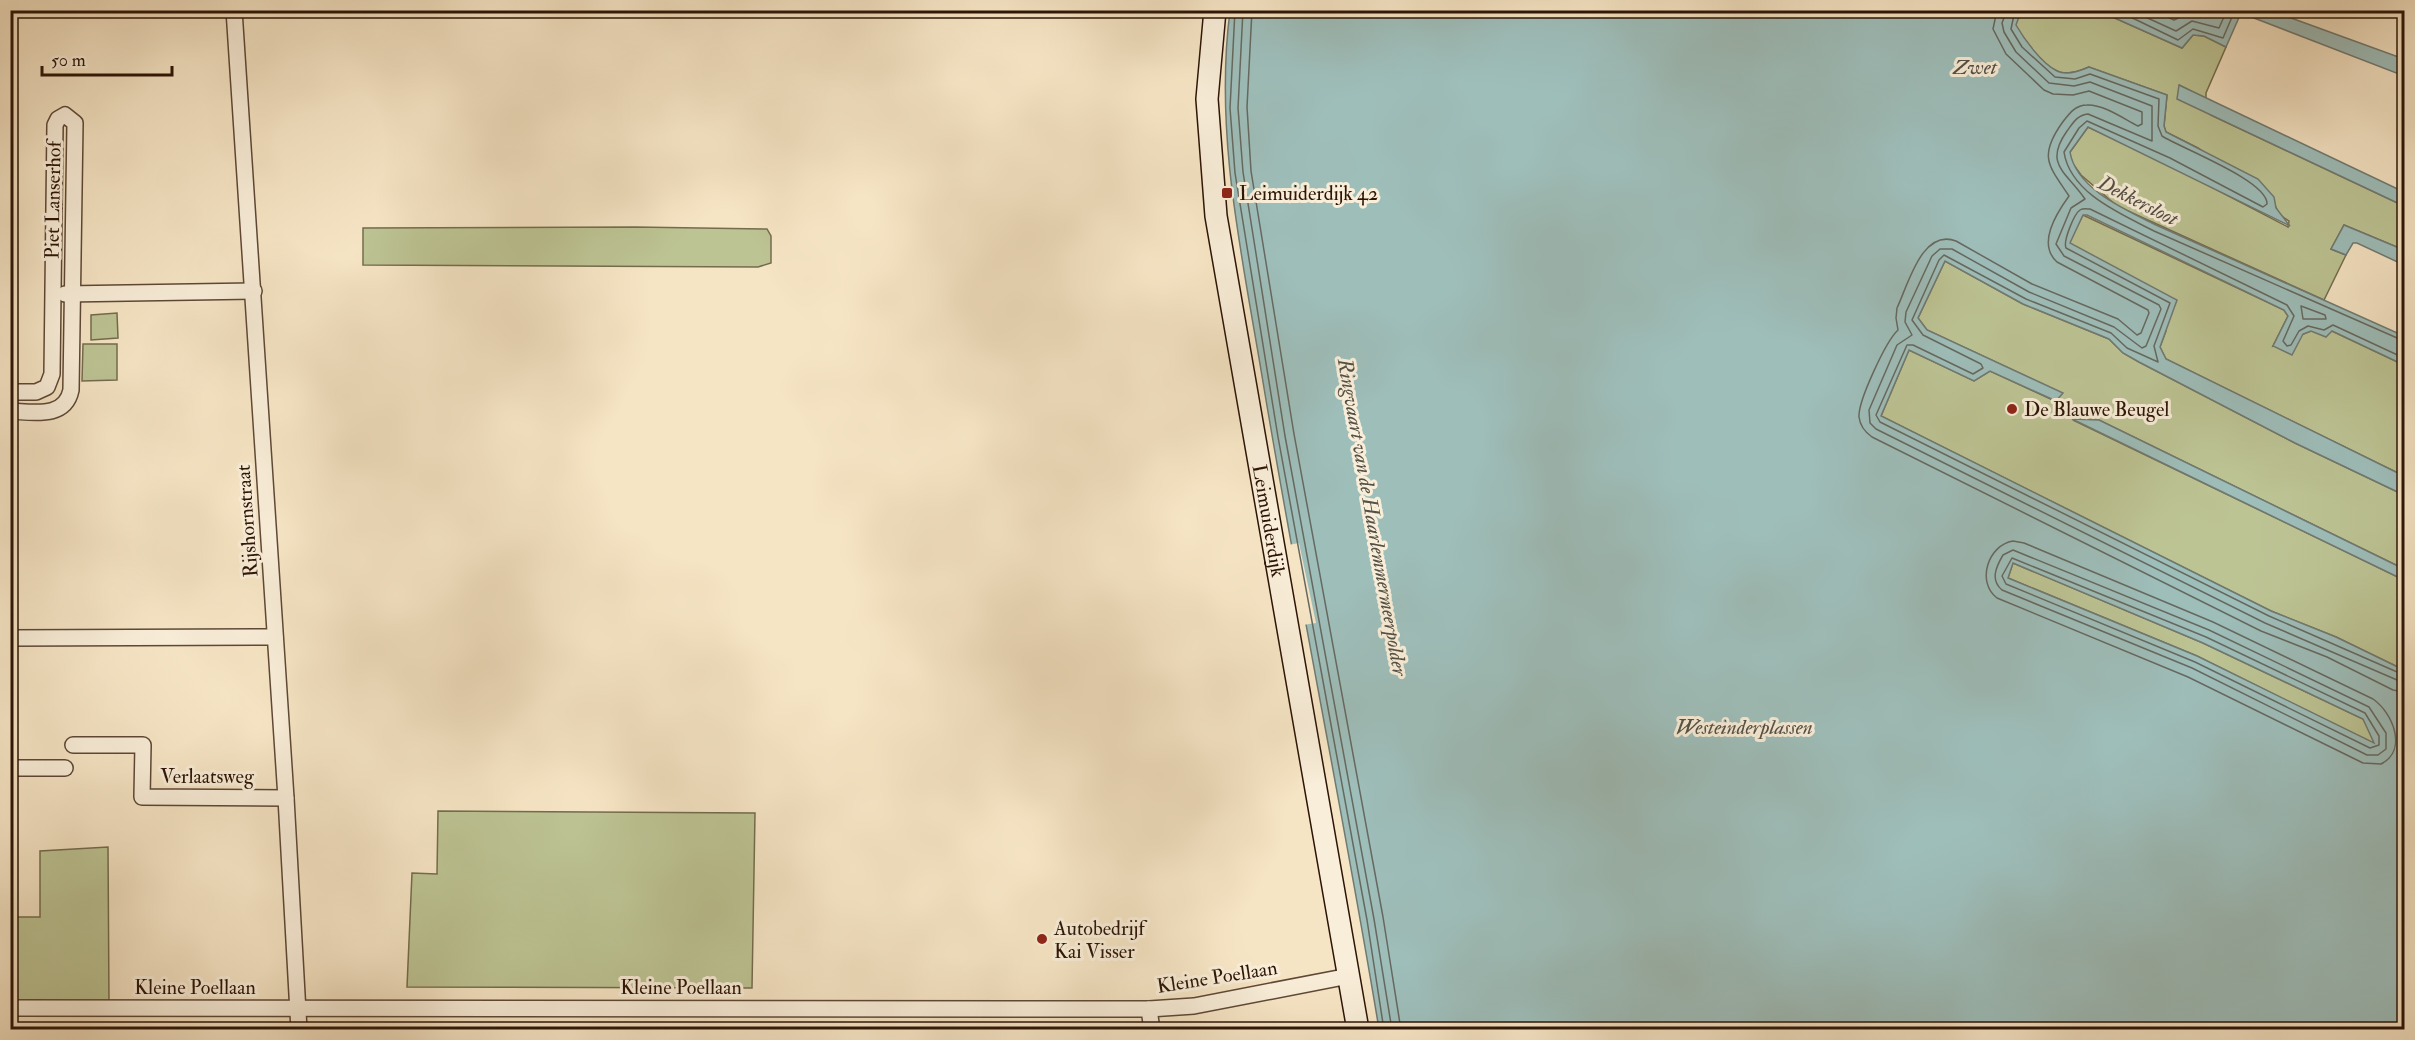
<svg xmlns="http://www.w3.org/2000/svg" width="2415" height="1040" viewBox="0 0 2415 1040" font-family="'IM FELL Double Pica',serif">
	<rect width="100%" height="100%" fill="#f6e5c5"/>
	<filter id="stains"><feTurbulence type="fractalNoise" baseFrequency=".00333" numOctaves="4"/><feColorMatrix values="0 0 0 0 .2 0 0 0 0 .09 0 0 0 0 .02 0 0 0 .5 -.17"/></filter>
	<radialGradient id="worn" r=".72"><stop offset=".6" stop-color="#630" stop-opacity="0"/><stop offset="1" stop-color="#630" stop-opacity=".3"/></radialGradient>
	<g fill="#bdc494" stroke="#746c4d" stroke-width="1.5">
		<path d="M366,10h377v4h-330l-47,-1z"/>
		<path d="M2021,11h63l9,3 2,-3h17l-4,4 74,33 11,-13 11,1 22,11 -20,46v6l-27,-14 32,30 193,91v44l-60,-25 -13,24 15,6 -22,45 -207,-94 -36,-31 -10,-14 -1,-9 18,-25 79,37 121,63 1,-6 -9,-6 -7,-13 -75,-54 -32,-16 -2,-6 3,-31 -78,-28c-9,4 -22,9 -32,4 -15,-7 -33,-32 -42,-46z"/>
		<path d="M2083,215l201,95 4,6 -15,30 38,-15h21l72,34v111l-238,-117 -6,-12 6,-16 -97,-88z"/>
		<path d="M635,227l132,2 4,7v27l-13,4 -395,-2v-37z"/>
		<path d="M1945,261l78,43 86,35 14,14 16,9 156,81 109,52v74l-305,-149h-26l331,160v90l-68,-33 -65,-26 -390,-195 28,-66 65,31 16,-10 65,30 7,-8 -135,-63 -9,-12z"/>
		<path d="M117,313l1,25 -27,2v-25z"/>
		<path d="M83,344h34v36l-35,1z"/>
		<path d="M2013,563l190,80 160,76 11,19v6l-177,-88 -189,-78z"/>
		<path d="M438,811l317,2 -3,175 -345,-1 5,-114 25,1z"/>
		<path d="M108,847l1,155 -98,-1v-84h29v-66z"/>
	</g>
	<g fill="#9ebeba" stroke="#707a72" stroke-width="1.5" fill-rule="evenodd">
		<path d="M2112,10l160,1 132,48v17l-163,-63 -15,34 -22,-11 -11,-1 -11,13 -74,-33z"/>
		<path d="M1230,11h791l-5,14c8,14 26,39 41,46 10,5 23,0 32,-4l78,28 -3,31 2,6 92,47 16,18 2,11 14,18 -202,-99 -18,25c6,37 56,58 86,73l248,111v29l-72,-34 -6,6 -15,-6 -8,3 -11,21 -19,-9 15,-30 -4,-6 -197,-95h-4l-13,28 107,57 -17,47 6,12 238,117v19l-109,-52 -156,-81 -16,-9 -14,-14 -86,-35 -78,-43 -27,57 9,12 136,63 -7,8 -66,-30 -16,10 -65,-31 -28,66 390,195 65,26 68,33v359h-1025c-36,-218 -81,-435 -117,-653 -20,-121 -48,-243 -32,-365zM2013,563l190,80 160,76 11,24 -177,-87 -189,-78z"/>
		<path d="M2179,85l225,107v14l-227,-107z"/>
		<path d="M2344,225l60,25v15l-47,-22h-4l-7,12 -15,-6z"/>
		<path d="M2072,419l27,1 305,149v11z"/>
	</g>
	<path fill="#f6e5c5" d="M1299,543l17,80 -13,2 -15,-80z"/>
	<g fill="none" stroke-linecap="round" stroke-linejoin="round">
		<g stroke="#656960" stroke-width="1.5">
			<path d="M1235,10l-5,98 5,65 43,264 89,483 17,110"/>
			<path d="M1243,10l-5,98 5,64 42,264 89,483 18,111"/>
			<path d="M1252,10l-5,97 4,64 43,263 89,483 18,113"/>
			<path d="M1997,10l-4,19 13,25 38,36 9,4 20,1 16,-4 53,21v12l-4,2c-14,-7 -35,-22 -51,-21 -12,0 -18,9 -25,18 -24,34 -13,43 7,73 -13,18 -32,48 -12,66l91,48 1,3 -8,20 -4,2 -19,-16 -86,-35 -76,-43c-34,-13 -48,44 -59,67l-1,10 2,12c-12,11 -40,71 -39,87 1,9 6,15 13,20l389,194 66,26 66,33 11,2"/>
			<path d="M2007,10l-5,13 2,9 12,20 33,31 25,3 16,-4 62,24v35l-64,-27c-11,1 -15,9 -21,17 -24,34 0,41 18,68l-14,9 -15,36 8,12 95,49 2,4 -15,37 -4,2 -28,-21 -85,-35 -77,-43h-12l-8,7 -26,56 -1,10 7,13 -15,10 -28,65 1,13 6,6 389,194 139,60"/>
			<path d="M2015,10l-4,19 11,18 33,30 20,2 15,-5 69,25 -1,27 4,10c21,13 106,45 105,68l-4,3 -93,-49 -83,-37 -8,7 -15,24c6,41 57,62 90,79l250,110"/>
			<path d="M2116,10l62,30 15,-11 30,9 12,-28"/>
			<path d="M2130,10l46,21 16,-10 27,7 8,-18"/>
			<path d="M2152,10l22,10 17,-8 23,4 3,-6"/>
			<path d="M2301,306l24,9 1,4h-23z"/>
			<path d="M2404,358l-71,-33 -9,5 -16,-4 -9,5 -8,14 -4,1 -4,-5 11,-25 -7,-11 -197,-96c-3,0 -7,-1 -10,1 -6,4 -17,31 -14,38l104,55 -16,43 4,16 -31,-14 -16,-15 -85,-34 -82,-44 -5,5 -27,60 11,15 58,29 2,4 -10,6 -60,-29h-6l-31,70 4,7 389,194 135,59"/>
			<path d="M2013,541l11,2 189,79 160,77c20,14 35,51 8,65l-18,-1 -175,-86 -191,-79c-21,-16 -9,-53 16,-57z"/>
			<path d="M2013,550l196,80 160,77 17,26v16l-8,6h-11l-175,-87 -190,-78c-12,-10 -6,-23 1,-35z"/>
			<path d="M2012,558l194,79 159,76 14,23v9l-9,3 -175,-86 -189,-78 -4,-8z"/>
		</g>
		<g stroke="#5e4836" stroke-width="18">
			<g id="street">
				<path d="M234,10l52,788 13,232"/>
				<path d="M65,294l189,-3"/>
				<path d="M10,392h26l11,-5 5,-13 3,-249 3,-6 7,-4 10,8 -4,267c-6,29 -37,22 -61,21"/>
				<path d="M10,638l265,-1"/>
				<path d="M73,745h70l-1,52 144,1"/>
				<path d="M10,768h55"/>
				<path d="M10,1008l1139,1 45,-3 155,-30"/>
				<path d="M1149,1009l3,21"/>
			</g>
		</g>
		<g stroke="#2c1406" stroke-width="24">
			<g id="secondary">
				<path id="s1" d="M1215,10l-8,89 9,117 142,814"/>
			</g>
		</g>
		<use href="#street" stroke="#f9eed9" stroke-width="15"/>
		<use href="#secondary" stroke="#f9eed9" stroke-width="21"/>
	</g>
	<g fill="#8f2418" stroke="#f9eed9" stroke-width="2">
		<rect x="1221" y="187" width="12" height="12" rx="3"/>
		<circle cx="2012" cy="409" r="6"/>
		<circle cx="1042" cy="939" r="6"/>
	</g>
	<g text-anchor="middle" dominant-baseline="central" stroke-width="6" stroke-linejoin="round" paint-order="stroke">
		<g font-size="20" fill="#2c1406" stroke="#f9eed9" text-anchor="start">
			<text x="1239" y="193">Leimuiderdijk 42</text>
			<text x="2024" y="409">De Blauwe Beugel</text>
			<text x="1054" y="928">Autobedrijf<tspan x="1054" dy="23">Kai Visser</tspan></text>
		</g>
		<g font-size="20" fill="#2c1406" stroke="#f9eed9">
			<text transform="translate(53 200) rotate(-89)">Piet Lanserhof</text>
			<text transform="translate(247 521) rotate(-94)">Rijshornstraat</text>
			<text stroke="none"><textPath href="#s1" startOffset="516">Leimuiderdijk</textPath></text>
			<text x="207" y="776">Verlaatsweg</text>
			<text transform="translate(1217 977) rotate(-9)">Kleine Poellaan</text>
			<text x="195" y="987">Kleine Poellaan</text>
			<text x="681" y="987">Kleine Poellaan</text>
		</g>
		<g font-size="21" font-style="italic" fill="#545045" stroke="#f9eed9">
			<text x="1975" y="67">Zwet</text>
			<text transform="translate(2138 201) rotate(27)">Dekkersloot</text>
			<text transform="translate(1372 517) rotate(80)">Ringvaart van de Haarlemmermeerpolder</text>
			<text x="1744" y="727">Westeinderplassen</text>
		</g>
	</g>
	<rect width="2415" height="1040" fill="none" stroke="#f6e5c5" stroke-width="36"/>
	<rect x="12" y="12" width="2391" height="1016" fill="none" stroke="#2c1406" stroke-width="3"/>
	<rect x="18" y="18" width="2379" height="1004" fill="none" stroke="#2c1406" stroke-width="1.5"/>
	<path d="M42 66v9h130v-9" fill="none" stroke="#2c1406" stroke-width="3"/>
	<text x="51" y="66" font-size="18" fill="#2c1406" stroke="#f9eed9" stroke-width="4.5" paint-order="stroke">50 m</text>
	<rect width="100%" height="100%" filter="url(#stains)"/>
	<rect width="100%" height="100%" fill="url(#worn)"/>
</svg>
